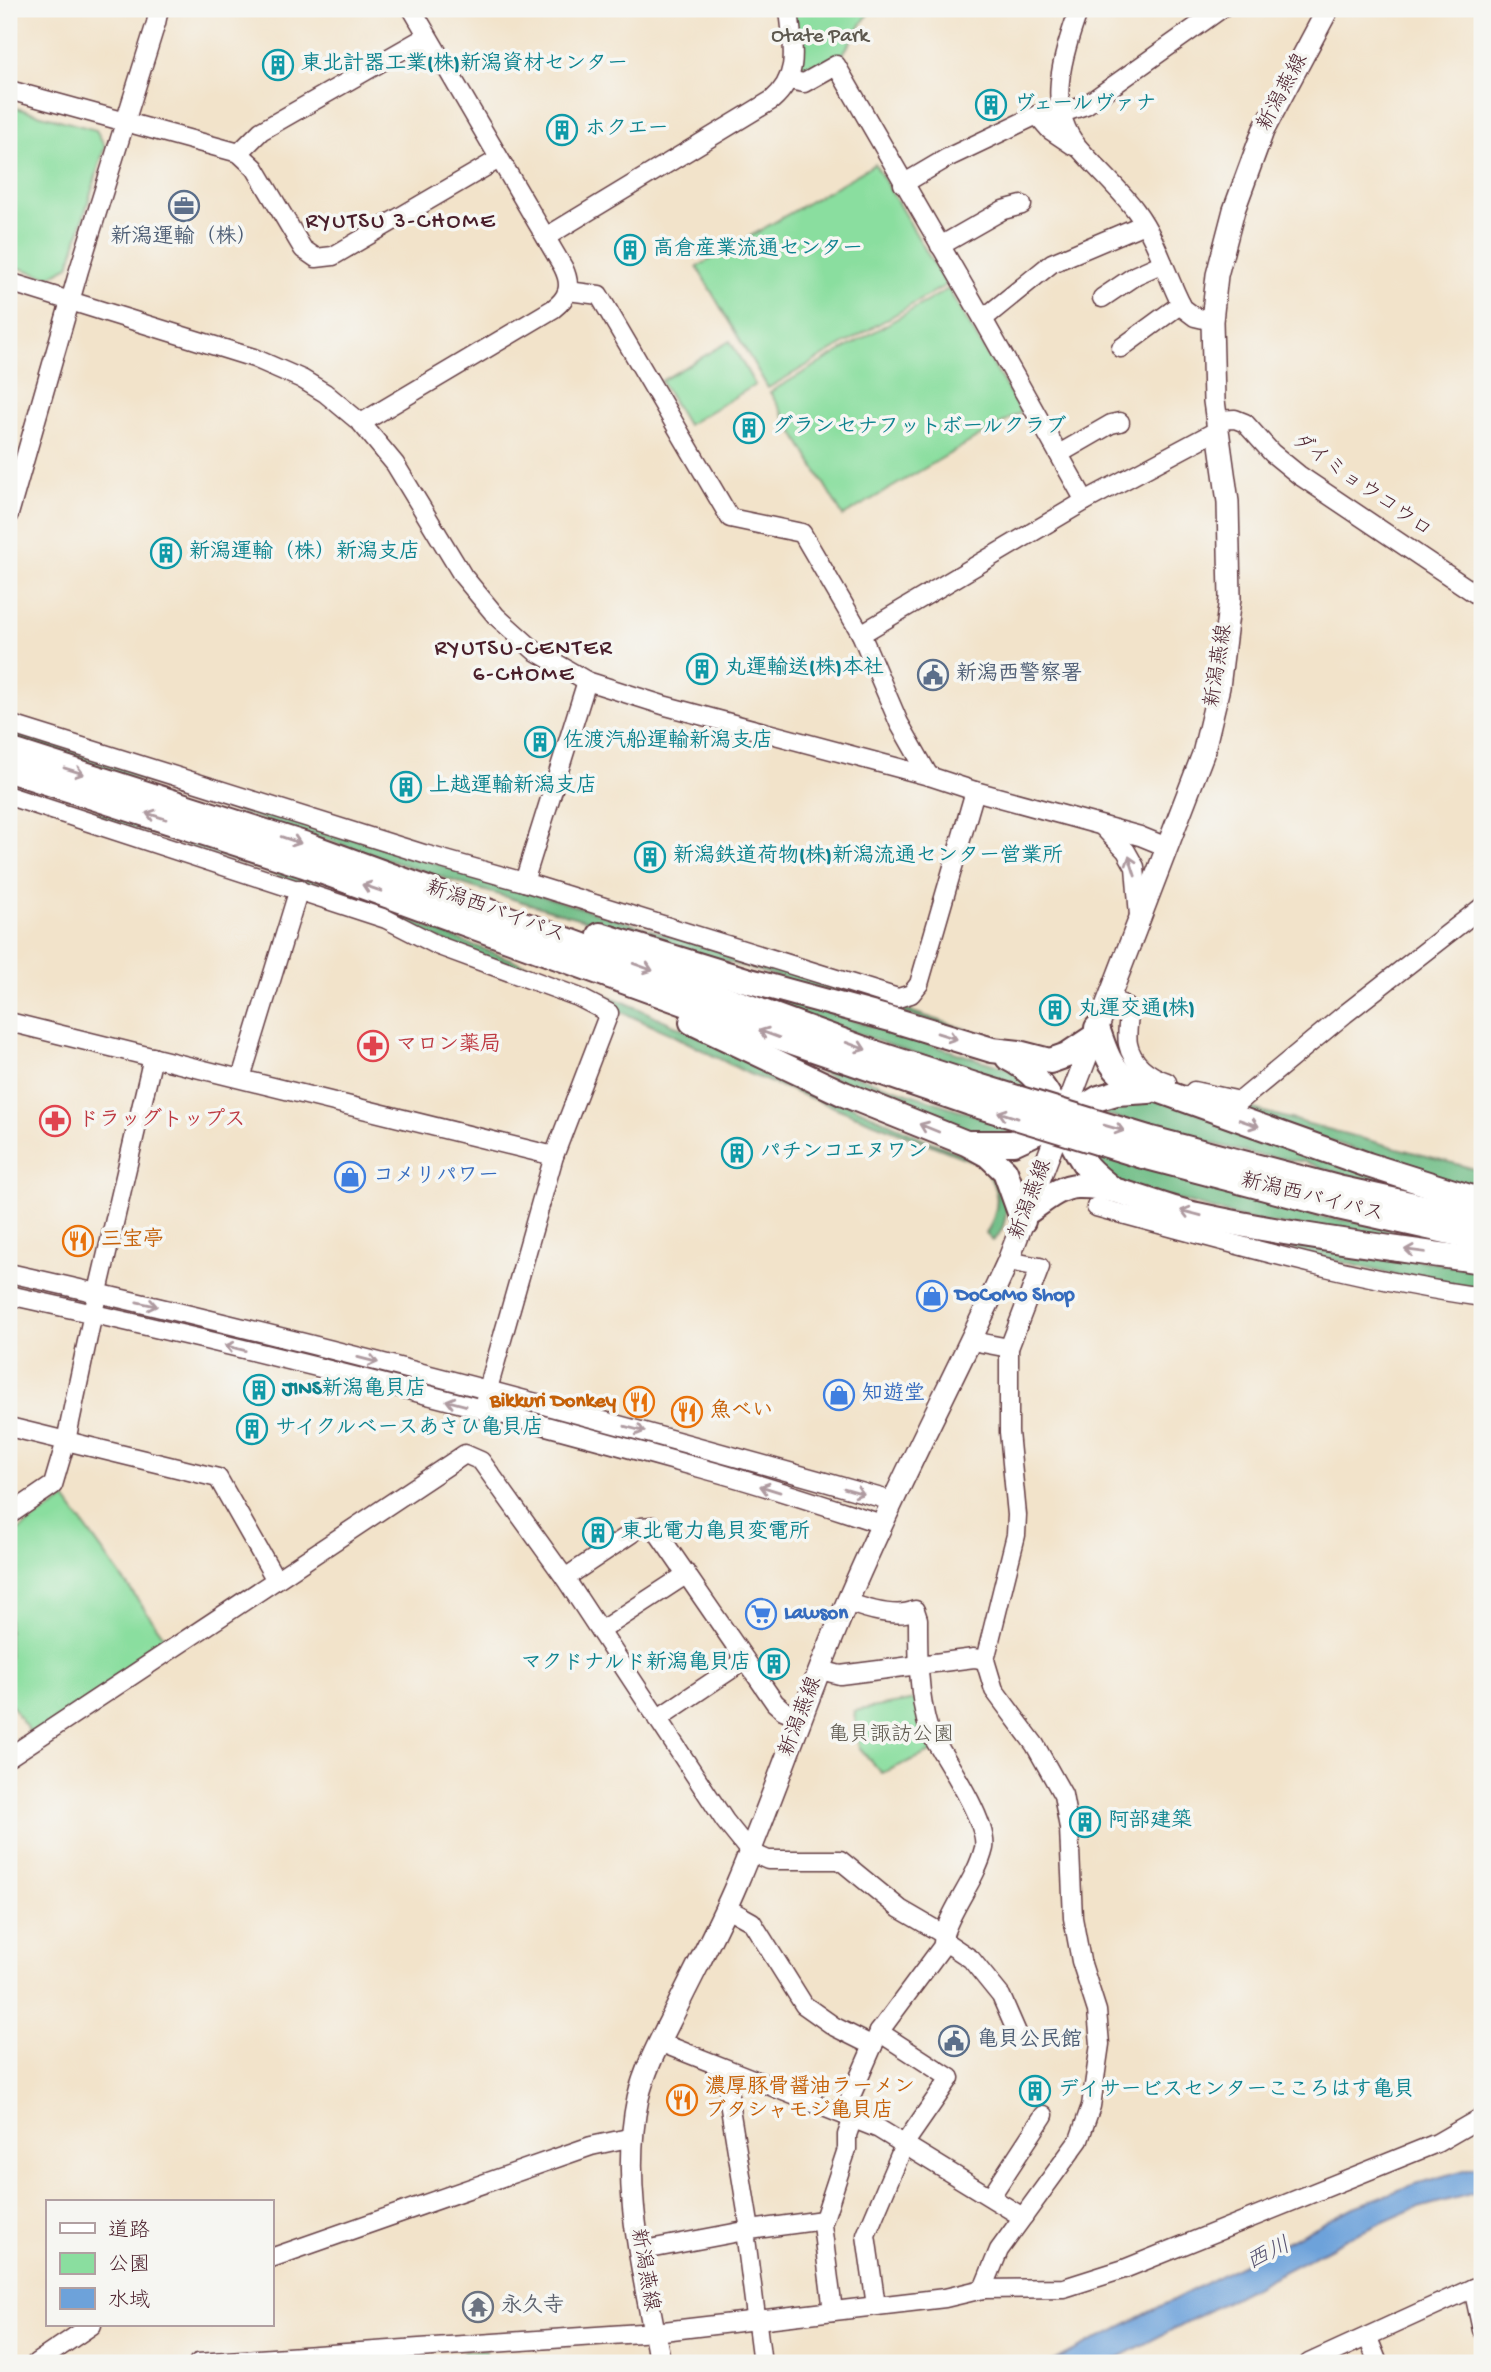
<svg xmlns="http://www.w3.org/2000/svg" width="1491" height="2372" viewBox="0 0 1491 2372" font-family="'Gochi Hand','Klee One',sans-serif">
	<rect width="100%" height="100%" fill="#f6f6f2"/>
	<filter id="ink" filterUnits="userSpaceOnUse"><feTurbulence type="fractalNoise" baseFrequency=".0143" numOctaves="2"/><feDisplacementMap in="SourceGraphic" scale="14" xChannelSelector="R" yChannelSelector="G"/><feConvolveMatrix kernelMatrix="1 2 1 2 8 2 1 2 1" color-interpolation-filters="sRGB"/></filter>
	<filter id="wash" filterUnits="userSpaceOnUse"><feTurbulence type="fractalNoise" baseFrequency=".00686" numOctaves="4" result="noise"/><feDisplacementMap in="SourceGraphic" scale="28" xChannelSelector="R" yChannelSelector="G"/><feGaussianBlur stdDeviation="1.57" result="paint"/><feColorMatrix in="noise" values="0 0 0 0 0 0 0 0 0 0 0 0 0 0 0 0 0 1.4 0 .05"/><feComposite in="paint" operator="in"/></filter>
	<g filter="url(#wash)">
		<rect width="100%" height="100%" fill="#f2e3ca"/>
		<g fill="#8ade9f" stroke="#6a7e65" stroke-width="2">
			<path d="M790,9h81l-35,56 -32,18 -11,-14z"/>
			<path d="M9,106l87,24 9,16 -36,120 -20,11 -40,-12z"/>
			<path d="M875,164l71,121 -178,103 -71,-121z"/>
			<path d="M948,289l73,123 -178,104 -73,-124z"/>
			<path d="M730,341l25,44 -68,40 -26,-44z"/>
			<path d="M65,1499l106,147 -138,91 -24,-36v-164z"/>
			<path d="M921,1699l17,50 -56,24 -23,-25 -5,-37z"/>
			<path d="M486,2350v13h-22l-1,-9 2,-2z"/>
		</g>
		<g fill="#6fbd86" stroke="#5c6e58" stroke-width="2">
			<path d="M9,731l792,245 245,79 -571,-167 -466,-150z"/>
			<path d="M9,783l352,112 70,34 193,73 307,140 53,20 24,24c-1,17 0,43 -15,55l-7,-7c15,-27 15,-47 -6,-70l-231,-90 -76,-39 -78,-35 -319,-125 -267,-87z"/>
			<path d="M670,966l102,29 243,76 23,23 -158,-52z"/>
			<path d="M723,1028l117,43 190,62 -42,9 -46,-15z"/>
			<path d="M1154,1082l328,89v21z"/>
			<path d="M1137,1096l32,7 313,104 -121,-26 -56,-19 -53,-8 -150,-40 -10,-5z"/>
			<path d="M1083,1149l237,68 37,5 125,28 -228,-29 -140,-39z"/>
			<path d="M1143,1211l339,60v20l-85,-15z"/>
		</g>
		<path fill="#6da2da" stroke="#5c6082" stroke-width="2" d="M1482,2165v26l-71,19 -59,26 -244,127h-58l304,-156 58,-22z"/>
	</g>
	<g filter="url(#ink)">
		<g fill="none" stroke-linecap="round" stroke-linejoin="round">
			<g stroke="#633c43" stroke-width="21">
				<g id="minor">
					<path d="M1079,9c-15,44 -35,98 -1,138 19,22 41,41 58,64 22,30 30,65 47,97l12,9 17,4"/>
					<path d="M789,80l15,3 32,-18 147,254 102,182"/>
					<path d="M9,90l230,63 16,15 48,81 13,9 17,-2 166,-97"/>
					<path d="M1037,115l11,-4 14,2 24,-8 135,-96"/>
					<path d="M239,153l22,-22 166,-95"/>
					<path d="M903,184l44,-26 90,-43 13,15 24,16"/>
					<path d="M546,237l226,-137c30,-26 20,-56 17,-91"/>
					<path d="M940,246l63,-36 19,-5"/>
					<path d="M9,282l245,76 48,21 23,14 36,30 34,41 68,112 33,40 39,35 52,30 79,25 263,70 46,15 165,45 27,11"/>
					<path d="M568,291l31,4 131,223 72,15 59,101 38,89 30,53"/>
					<path d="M1102,298l34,-23 27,-12"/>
					<path d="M983,319l69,-56 92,-39"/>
					<path d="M1121,348l60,-44"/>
					<path d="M1217,420l18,-1 10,4 27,30 27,22 183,123"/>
					<path d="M361,423l192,-114c16,-12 19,-24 10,-42l-151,-258"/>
					<path d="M1059,454l52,-30 9,-2"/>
					<path d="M9,514l70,-244 77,-247 3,-14"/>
					<path d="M861,634l224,-133 133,-71"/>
					<path d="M9,724l415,130 100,28 374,116 13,-4 8,-10 56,-193"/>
					<path d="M9,796l377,123 53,27 139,51 31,16 -55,143 -72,254"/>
					<path d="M1102,826l24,25 9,16 4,49"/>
					<path d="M524,882l63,-201"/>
					<path d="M1108,999l14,5 7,6c0,11 -3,24 -1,34 4,20 22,32 39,38"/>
					<path d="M9,1022l545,134"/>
					<path d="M241,1078l58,-189"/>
					<path d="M1194,1091l46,10 105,-87 137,-107"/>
					<path d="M1096,1207c128,34 256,72 386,90"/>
					<path d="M9,1273c297,66 591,145 883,228"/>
					<path d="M9,1295c233,51 465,110 695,174 60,16 119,36 178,55"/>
					<path d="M972,1341l37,7"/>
					<path d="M9,1427l209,51 58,102 189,-126 16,7 84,117 160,243 25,31 18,8h72l60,49 43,25"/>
					<path d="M9,1515l44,-30 13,-44 27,-128 60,-256"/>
					<path d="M565,1578l76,-51 12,-1 122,177 8,7 19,8"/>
					<path d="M600,1631l87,-57"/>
					<path d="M821,1670l19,5 134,-17 11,2"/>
					<path d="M657,1719l88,-59"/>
					<path d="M9,1757l267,-177"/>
					<path d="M727,1908l25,14 52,83 31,22 38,19"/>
					<path d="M944,1941l27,18 30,37 17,39"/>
					<path d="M659,2042l220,87 137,84 8,3"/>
					<path d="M732,2072l-3,10v20l21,128"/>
					<path d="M843,2114l36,-82 63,-85c2,-6 1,-11 3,-16 10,-28 32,-54 39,-83 5,-25 -41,-93 -55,-117 -11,-36 -11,-75 -11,-112l-3,-9c-19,9 -49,-1 -68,-8"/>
					<path d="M991,2196l53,-81"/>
					<path d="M745,2231l17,132"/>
					<path d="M639,2251l111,-21 73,-10"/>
					<path d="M271,2258l320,-112 42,-9"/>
					<path d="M1473,2288l9,42"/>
					<path d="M983,2289l16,-39 80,-110 12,-34 9,-62 -3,-33 -16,-50 -8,-43 -4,-90 -6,-33 -28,-50 -41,-55 -9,-30 31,-125 1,-20 -8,-83v-84l31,-81 -32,-6"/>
					<path d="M876,2306l-10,-71 39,-92 45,-65 -71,-46"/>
					<path d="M833,2311l-11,-86 25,-76v-14l6,-17"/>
					<path d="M1368,2338l10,25"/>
					<path d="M36,2363l56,-38"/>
					<path d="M198,2363l457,-31 290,-34 38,-9 81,-1 60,-19 313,-126 45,-26"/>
					<path d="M1309,2363l164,-75 9,-1"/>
				</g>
			</g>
			<g stroke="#633c43" stroke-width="24">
				<path id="major" d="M660,2363c-15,-86 -41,-176 -22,-265 7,-30 23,-59 37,-87 21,-43 44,-85 62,-128 40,-94 71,-190 111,-283 49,-115 108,-225 160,-339l195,-507 16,-67 11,-89 -2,-96 -14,-101 -2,-80 5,-46 17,-65 29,-79 65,-122"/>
			</g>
			<g stroke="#633c43" stroke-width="28">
				<g id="highway">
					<path d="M9,750l301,96 565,207 103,33"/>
					<path d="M9,770l295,95 463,168 206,71"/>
					<path d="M600,935l146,45 148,40 98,30 27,3 31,8 17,-6 27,-18"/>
					<path d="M692,1022l152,72 122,49 22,12 17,16 18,50"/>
					<path d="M1097,1028c8,21 12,42 33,52l238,85 114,36"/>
					<path d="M1008,1058c46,23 50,66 76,105 7,10 19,18 28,26"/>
					<path d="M1148,1138l194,51 140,31"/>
					<path d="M971,1143h42l50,-23 36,-22 17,-5 33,-2"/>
					<path d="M1143,1156l195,51 144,32"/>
					<path d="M1026,1213c15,-10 33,-27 52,-27 41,-1 79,21 119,29 94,21 190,32 285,46"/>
				</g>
			</g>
			<use href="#minor" stroke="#fff" stroke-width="18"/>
			<use href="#major" stroke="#fff" stroke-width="21"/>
			<use href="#highway" stroke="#fff" stroke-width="24"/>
			<g stroke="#633c43" stroke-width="28" stroke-linecap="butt">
				<g id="highway-bridge">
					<path d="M978,1086l170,52"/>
					<path d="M973,1104l170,52"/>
				</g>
			</g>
			<use href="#highway-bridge" stroke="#fff" stroke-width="24"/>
		</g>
		<defs><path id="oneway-shaft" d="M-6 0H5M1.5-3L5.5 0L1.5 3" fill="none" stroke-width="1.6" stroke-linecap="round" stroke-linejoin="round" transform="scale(1.75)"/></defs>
		<g stroke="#ae9aa0">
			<use href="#oneway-shaft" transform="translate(74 771) rotate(17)"/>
			<use href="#oneway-shaft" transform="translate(156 816) rotate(-163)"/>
			<use href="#oneway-shaft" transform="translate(291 840) rotate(19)"/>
			<use href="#oneway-shaft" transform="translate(1132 866) rotate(-108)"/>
			<use href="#oneway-shaft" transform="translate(372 888) rotate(-161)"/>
			<use href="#oneway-shaft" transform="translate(643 967) rotate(20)"/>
			<use href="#oneway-shaft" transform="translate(769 1034) rotate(-160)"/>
			<use href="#oneway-shaft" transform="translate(947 1036) rotate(17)"/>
			<use href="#oneway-shaft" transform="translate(856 1046) rotate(20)"/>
			<use href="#oneway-shaft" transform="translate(1008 1115) rotate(-163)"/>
			<use href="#oneway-shaft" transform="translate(1249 1123) rotate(19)"/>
			<use href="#oneway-shaft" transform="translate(929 1128) rotate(-158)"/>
			<use href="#oneway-shaft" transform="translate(1114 1128) rotate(16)"/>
			<use href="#oneway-shaft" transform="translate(1191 1213) rotate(-165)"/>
			<use href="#oneway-shaft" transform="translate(1415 1251) rotate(-172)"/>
			<use href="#oneway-shaft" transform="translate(147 1304) rotate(12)"/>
			<use href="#oneway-shaft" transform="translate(235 1348) rotate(-166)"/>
			<use href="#oneway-shaft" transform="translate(368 1360) rotate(14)"/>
			<use href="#oneway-shaft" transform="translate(456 1403) rotate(-165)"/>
			<use href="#oneway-shaft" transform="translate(635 1429) rotate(15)"/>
			<use href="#oneway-shaft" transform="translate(770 1489) rotate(-163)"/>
			<use href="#oneway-shaft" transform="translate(854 1491) rotate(16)"/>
		</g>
	</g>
	<defs>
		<g id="building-ring" transform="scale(1.575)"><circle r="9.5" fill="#f6f6f2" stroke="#0f9aa8" stroke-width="1.5"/><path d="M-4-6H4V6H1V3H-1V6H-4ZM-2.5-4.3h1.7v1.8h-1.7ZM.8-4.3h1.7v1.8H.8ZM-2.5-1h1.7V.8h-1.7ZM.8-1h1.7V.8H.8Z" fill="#0f9aa8"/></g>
		<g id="office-ring" transform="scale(1.575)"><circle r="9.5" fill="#f6f6f2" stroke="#5c6f8a" stroke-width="1.5"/><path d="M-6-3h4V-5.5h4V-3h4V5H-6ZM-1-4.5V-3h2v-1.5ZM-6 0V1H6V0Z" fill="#5c6f8a"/></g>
		<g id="civic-ring" transform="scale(1.575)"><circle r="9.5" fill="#f6f6f2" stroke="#5c6f8a" stroke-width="1.5"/><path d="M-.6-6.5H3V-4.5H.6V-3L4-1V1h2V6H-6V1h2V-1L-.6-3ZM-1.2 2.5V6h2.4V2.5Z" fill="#5c6f8a"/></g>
		<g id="pharmacy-ring" transform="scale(1.575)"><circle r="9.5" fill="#f6f6f2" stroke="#e0444e" stroke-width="1.5"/><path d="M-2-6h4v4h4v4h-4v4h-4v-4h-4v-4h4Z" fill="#e0444e"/></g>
		<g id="shop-ring" transform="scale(1.575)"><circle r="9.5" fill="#f6f6f2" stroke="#3f7fe0" stroke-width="1.5"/><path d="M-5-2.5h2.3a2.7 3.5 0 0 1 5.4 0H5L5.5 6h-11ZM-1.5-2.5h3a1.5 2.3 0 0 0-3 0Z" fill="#3f7fe0"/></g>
		<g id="restaurant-ring" transform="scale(1.575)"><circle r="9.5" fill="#f6f6f2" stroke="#e8710a" stroke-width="1.5"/><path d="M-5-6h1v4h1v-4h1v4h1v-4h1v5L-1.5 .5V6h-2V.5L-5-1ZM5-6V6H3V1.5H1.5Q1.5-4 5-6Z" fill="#e8710a"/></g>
		<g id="supermarket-ring" transform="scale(1.575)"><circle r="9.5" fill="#f6f6f2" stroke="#3f7fe0" stroke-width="1.5"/><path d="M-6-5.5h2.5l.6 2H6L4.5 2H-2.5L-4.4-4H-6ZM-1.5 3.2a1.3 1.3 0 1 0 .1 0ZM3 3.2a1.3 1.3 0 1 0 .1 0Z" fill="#3f7fe0"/></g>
		<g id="temple-ring" transform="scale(1.575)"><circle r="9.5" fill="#f6f6f2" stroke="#6b7280" stroke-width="1.5"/><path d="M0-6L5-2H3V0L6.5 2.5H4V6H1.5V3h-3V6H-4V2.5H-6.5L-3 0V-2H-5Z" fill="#6b7280"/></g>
	</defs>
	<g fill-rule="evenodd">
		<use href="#building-ring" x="278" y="65"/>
		<use href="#building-ring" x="991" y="105"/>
		<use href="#building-ring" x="562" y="130"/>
		<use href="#office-ring" x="184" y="206"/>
		<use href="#building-ring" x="630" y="250"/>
		<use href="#building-ring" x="749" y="428"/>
		<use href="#building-ring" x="166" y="553"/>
		<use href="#building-ring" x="702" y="669"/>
		<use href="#civic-ring" x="933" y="675"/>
		<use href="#building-ring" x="540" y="742"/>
		<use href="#building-ring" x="406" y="787"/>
		<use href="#building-ring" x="650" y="857"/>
		<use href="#building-ring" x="1055" y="1010"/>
		<use href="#pharmacy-ring" x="373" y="1046"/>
		<use href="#pharmacy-ring" x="55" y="1121"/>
		<use href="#building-ring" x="737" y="1153"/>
		<use href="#shop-ring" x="350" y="1177"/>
		<use href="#restaurant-ring" x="78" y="1241"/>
		<use href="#shop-ring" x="932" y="1296"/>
		<use href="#building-ring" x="259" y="1390"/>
		<use href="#shop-ring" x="839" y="1395"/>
		<use href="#restaurant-ring" x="639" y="1402"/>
		<use href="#restaurant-ring" x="687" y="1412"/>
		<use href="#building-ring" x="252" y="1429"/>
		<use href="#building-ring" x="598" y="1533"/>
		<use href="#supermarket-ring" x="761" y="1614"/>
		<use href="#building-ring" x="774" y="1664"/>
		<use href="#building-ring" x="1085" y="1822"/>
		<use href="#civic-ring" x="954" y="2041"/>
		<use href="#building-ring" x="1035" y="2091"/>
		<use href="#restaurant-ring" x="682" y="2100"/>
		<use href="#temple-ring" x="478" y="2307"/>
	</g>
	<g text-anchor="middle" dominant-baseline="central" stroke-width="7" stroke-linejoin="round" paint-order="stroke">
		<g font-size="21" fill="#5d584e" stroke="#f6f6f2">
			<text x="820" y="37">Otate Park</text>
			<text x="891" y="1736">亀貝諏訪公園</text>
		</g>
		<g font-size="21" font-weight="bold" fill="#0d838f" stroke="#f6f6f2" text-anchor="start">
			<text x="301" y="65">東北計器工業(株)新潟資材センター</text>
			<text x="1014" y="105">ヴェールヴァナ</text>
			<text x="585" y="130">ホクエー</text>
			<text x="653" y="250">高倉産業流通センター</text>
			<text x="772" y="428">グランセナフットボールクラブ</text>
			<text x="189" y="553">新潟運輸（株）新潟支店</text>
			<text x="725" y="669">丸運輸送(株)本社</text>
			<text x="563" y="742">佐渡汽船運輸新潟支店</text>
			<text x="429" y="787">上越運輸新潟支店</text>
			<text x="673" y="857">新潟鉄道荷物(株)新潟流通センター営業所</text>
			<text x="1078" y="1010">丸運交通(株)</text>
			<text x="760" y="1153">パチンコエヌワン</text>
			<text x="282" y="1390">JINS新潟亀貝店</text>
			<text x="275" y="1429">サイクルベースあさひ亀貝店</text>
			<text x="621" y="1533">東北電力亀貝変電所</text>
			<text x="751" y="1664" text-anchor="end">マクドナルド新潟亀貝店</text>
			<text x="1108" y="1822">阿部建築</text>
			<text x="1058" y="2091">デイサービスセンターこころはす亀貝</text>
		</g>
		<g font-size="21" fill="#4a1f2b" stroke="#f6f6f2">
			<text transform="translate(1284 93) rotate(-62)">新潟燕線</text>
			<text transform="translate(1361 487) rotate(35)">ダイミョウコウロ</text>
			<text transform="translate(1220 666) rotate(-81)">新潟燕線</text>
			<text transform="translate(495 913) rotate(20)">新潟西バイパス</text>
			<text transform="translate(1312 1199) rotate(14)">新潟西バイパス</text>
			<text transform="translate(1032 1200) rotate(-69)">新潟燕線</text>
			<text transform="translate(802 1717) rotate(-69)">新潟燕線</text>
			<text transform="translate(643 2270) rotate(80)">新潟燕線</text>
		</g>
		<g font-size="21" font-weight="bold" fill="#4e5e75" stroke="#f6f6f2" text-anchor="start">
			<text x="184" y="238" text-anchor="middle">新潟運輸（株）</text>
			<text x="956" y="675">新潟西警察署</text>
			<text x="977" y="2041">亀貝公民館</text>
		</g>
		<g font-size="21" font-weight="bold" fill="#be3a42" stroke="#f6f6f2" text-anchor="start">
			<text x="396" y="1046">マロン薬局</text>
			<text x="78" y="1121">ドラッグトップス</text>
		</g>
		<g font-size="21" font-weight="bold" fill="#366cbe" stroke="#f6f6f2" text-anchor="start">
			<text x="373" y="1177">コメリパワー</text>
			<text x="955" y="1296">DoCoMo Shop</text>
			<text x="862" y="1395">知遊堂</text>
			<text x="784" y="1614">Lawson</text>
		</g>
		<g font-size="21" font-weight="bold" fill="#c56008" stroke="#f6f6f2" text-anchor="start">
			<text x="101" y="1241">三宝亭</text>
			<text x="616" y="1402" text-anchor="end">Bikkuri Donkey</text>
			<text x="710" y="1412">魚べい</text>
			<text x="705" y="2088">濃厚豚骨醤油ラーメン<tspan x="705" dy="24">ブタシャモジ亀貝店</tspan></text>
		</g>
		<g font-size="21" font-weight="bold" fill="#5b616d" stroke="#f6f6f2" text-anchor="start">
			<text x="501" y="2307">永久寺</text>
		</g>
		<g font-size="23" letter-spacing="2" fill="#4a1f2b" stroke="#f6f6f2">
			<text x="401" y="222">RYUTSU 3-CHOME</text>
			<text x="524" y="649">RYUTSU-CENTER<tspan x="524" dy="26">6-CHOME</tspan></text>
		</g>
		<g font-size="23" font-style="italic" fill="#585371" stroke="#f6f6f2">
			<text transform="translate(1269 2255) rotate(-26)">西川</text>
		</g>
	</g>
	<rect width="1491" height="2372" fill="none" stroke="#f6f6f2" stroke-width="35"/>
	<rect x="46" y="2200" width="228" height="126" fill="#f6f6f2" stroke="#b1a0a2" stroke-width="2"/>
	<rect x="60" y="2223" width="35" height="10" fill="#ffffff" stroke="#b1a0a2" stroke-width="2"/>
	<text x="108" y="2236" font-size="21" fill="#4a1f2b">道路</text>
	<rect x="60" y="2253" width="35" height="21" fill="#8ade9f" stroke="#b1a0a2" stroke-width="2"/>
	<text x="108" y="2270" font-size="21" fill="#4a1f2b">公園</text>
	<rect x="60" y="2288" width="35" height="21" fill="#6da2da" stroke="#b1a0a2" stroke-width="2"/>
	<text x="108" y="2306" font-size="21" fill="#4a1f2b">水域</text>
</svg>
